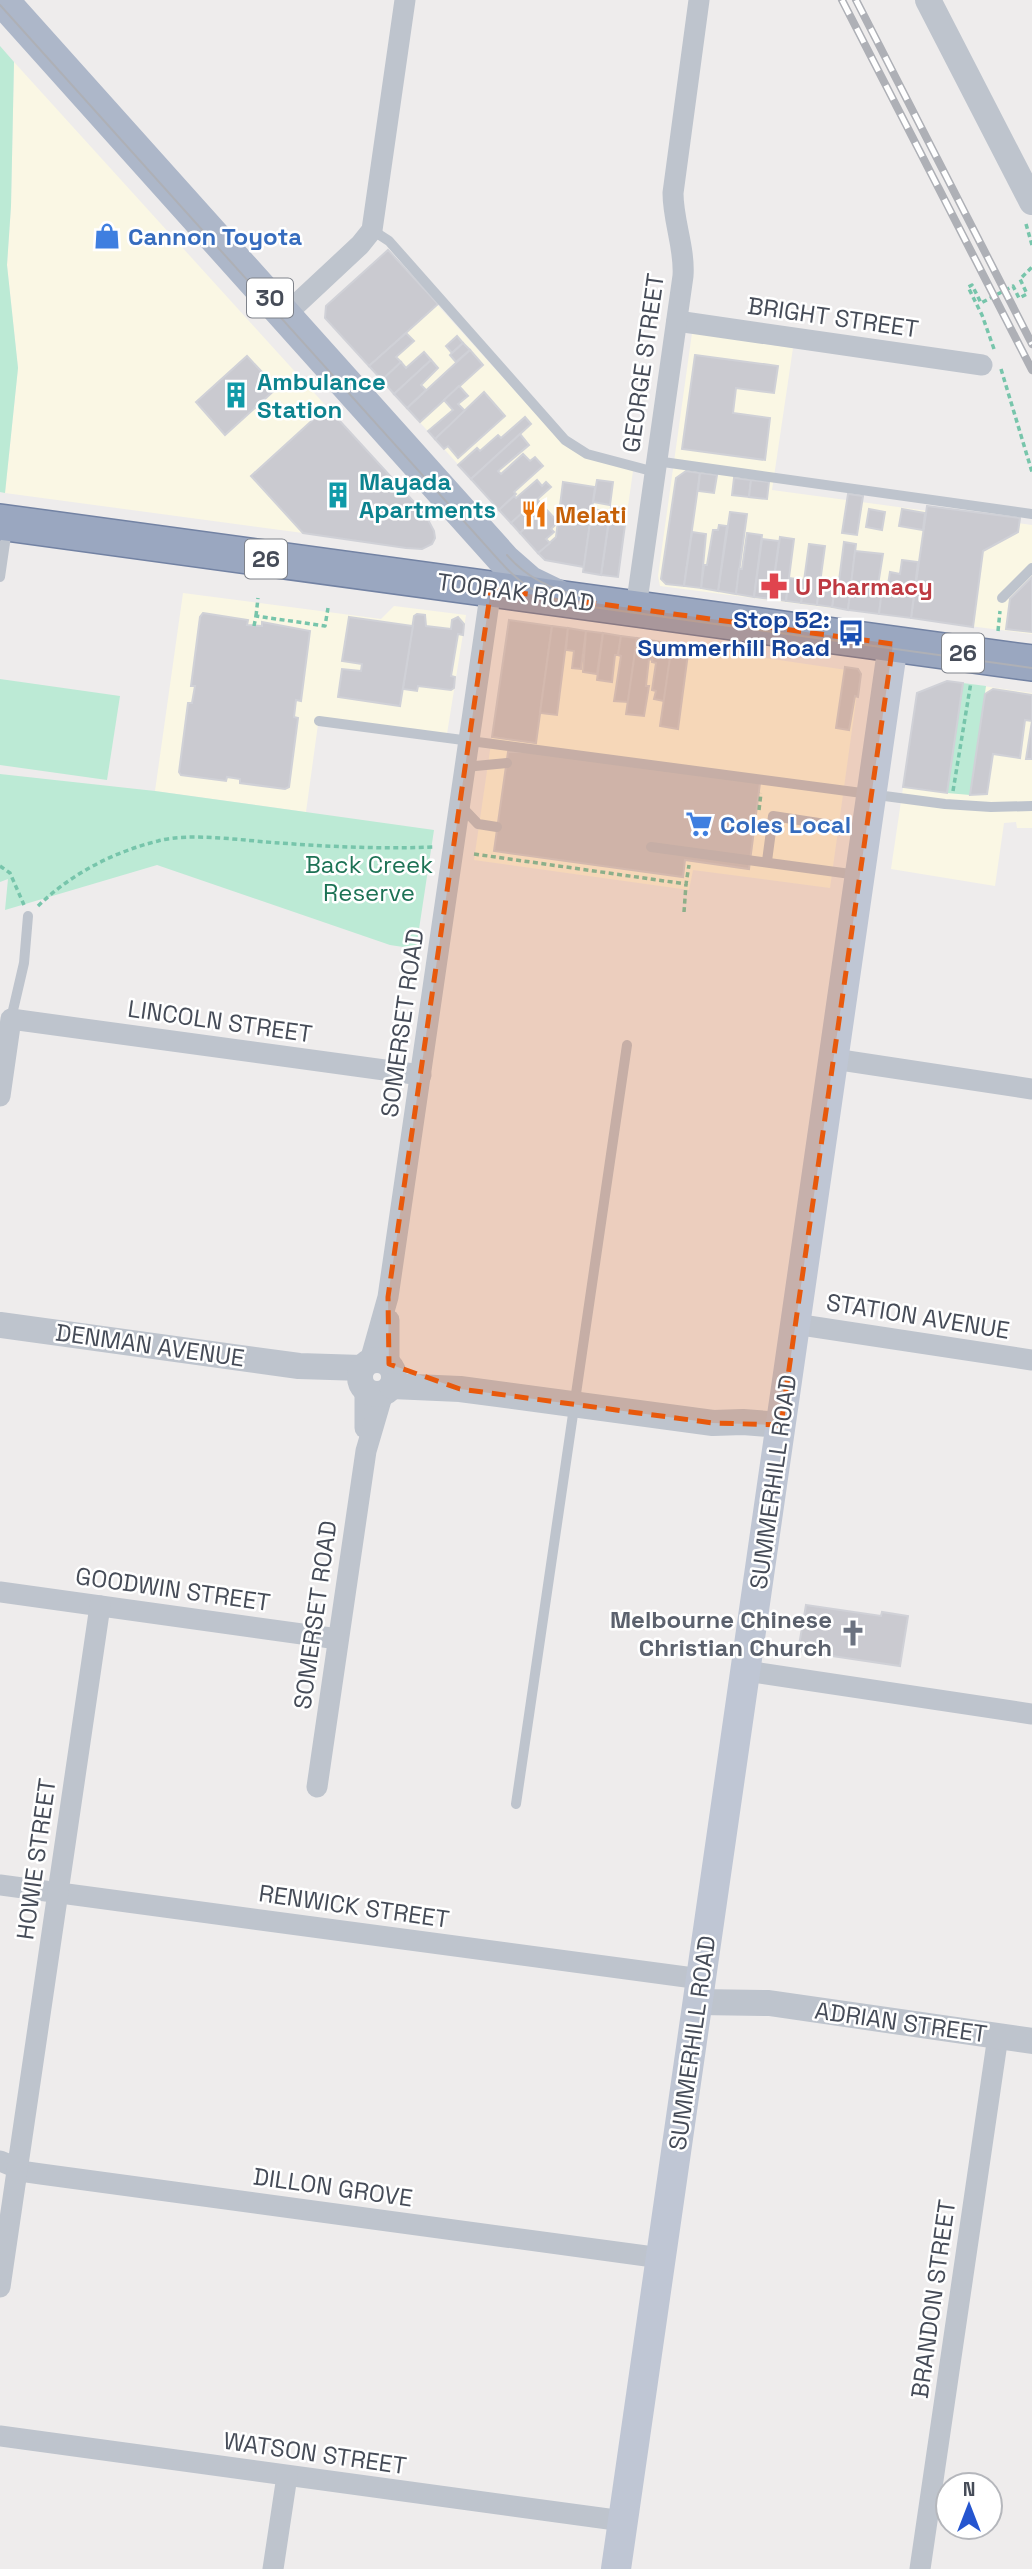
<svg xmlns="http://www.w3.org/2000/svg" width="1032" height="2569" viewBox="0 0 1032 2569" font-family="'Space Grotesk',sans-serif">
	<rect width="100%" height="100%" fill="#eeecec"/>
	<g fill="#faf7e4">
		<path d="M14,62l313,345 -76,69 52,57 -298,-40 13,-125 -11,-103 4,-59z"/>
		<path d="M388,250l172,191 73,30 -15,106 -35,-5 1,-5 -39,-7 -220,-242 1,-12z"/>
		<path d="M692,333l101,15 -21,142 260,35v109l-372,-48 -2,-10z"/>
		<path d="M183,593l198,26 13,-13 72,9 -19,119 -128,-17 -13,95 -151,-21z"/>
		<path d="M509,620l351,52 -30,216 -137,-18 -4,20 -215,-30z"/>
		<path d="M947,681l85,12v135h-15l-1,-6 -12,1 -9,63 -104,-17 26,-176z"/>
	</g>
	<g fill="#bcead5">
		<path d="M0,46l14,16 -3,144 -4,59 11,103 -13,125 -5,-1z"/>
		<path d="M0,679l120,17 -13,84 -107,-15z"/>
		<path d="M963,683l23,3 -16,109 -23,-2z"/>
		<path d="M0,774l155,17 279,39 -18,119 -26,-4 -233,-80 -152,45 3,-31 -8,3z"/>
	</g>
	<g fill="#cacad0" stroke="#d0d1d7" stroke-width="2">
		<path d="M388,250l50,54 -69,62 -44,-48 1,-12z"/>
		<path d="M406,333l8,8 -18,16 5,5 -19,18 -13,-14z"/>
		<path d="M457,336l6,7 -11,10 -6,-7z"/>
		<path d="M463,343l7,7 -14,12 -6,-7z"/>
		<path d="M470,350l13,15 -63,57 -13,-14z"/>
		<path d="M424,352l7,8 -37,34 -12,-14 19,-18 5,6z"/>
		<path d="M695,355l83,11 -4,27 -38,-5 -3,25 37,5 -5,42 -83,-11z"/>
		<path d="M247,356l30,32 -52,47 -29,-33z"/>
		<path d="M431,360l7,8 -17,17 5,5 -19,18 -13,-14z"/>
		<path d="M459,386l9,10 -10,8 7,7 -30,28 -7,-8 25,-21 -9,-10z"/>
		<path d="M484,392l21,24 -47,42 -10,-12 -4,3 -9,-10z"/>
		<path d="M327,407l98,107 9,17 1,7 -3,6 -10,5 -16,-1 -103,-15 -52,-57z"/>
		<path d="M525,417l6,7 -60,55 -13,-14 19,-17 3,3 18,-16 3,3z"/>
		<path d="M520,434l9,11 -31,26 3,3 22,-20 7,7 5,-4 8,9 -29,26 2,2 -17,16 -28,-31z"/>
		<path d="M686,471l14,2 -16,113 -18,-2 -5,-5 15,-101z"/>
		<path d="M700,473l17,2 -3,18 -16,-2z"/>
		<path d="M734,478l17,2 -2,17 -17,-2z"/>
		<path d="M537,480l5,6 4,-4 5,5 -40,36 -12,-13 15,-14 2,2z"/>
		<path d="M597,480l16,2 -3,23 -17,-3z"/>
		<path d="M751,480l18,2 -2,17 -18,-2z"/>
		<path d="M563,482l32,5 -11,80 -39,-7 -7,-7 18,-16z"/>
		<path d="M848,494l15,2 -6,39 -15,-2z"/>
		<path d="M537,499l8,9 -25,25 -9,-10z"/>
		<path d="M927,506l93,12 -2,14 -35,19 -10,76 -62,-9z"/>
		<path d="M611,507l11,1 -2,16 5,1 -7,52 -17,-2z"/>
		<path d="M545,508l13,14 -7,7 3,3 -8,7 4,4 -12,10 -18,-20z"/>
		<path d="M592,509l18,3 -9,63 -18,-3z"/>
		<path d="M869,509l16,3 -3,18 -16,-3z"/>
		<path d="M902,509l23,4 -2,17 -24,-4z"/>
		<path d="M730,512l17,2 -11,80 -18,-3z"/>
		<path d="M719,525l8,1 -9,65 -17,-3 3,-23h3l6,-35h5z"/>
		<path d="M692,532l14,2 -5,54 -17,-2z"/>
		<path d="M747,533l15,2 -8,62 -18,-3 3,-25h3z"/>
		<path d="M780,537l14,2 -8,62 -15,-2z"/>
		<path d="M762,539l17,2 -8,58 -17,-2z"/>
		<path d="M844,542l12,2 -8,66 -16,-3 4,-26h3z"/>
		<path d="M809,544l16,2 -8,59 -16,-2z"/>
		<path d="M855,551l28,3 -5,31 5,1 -4,28 -31,-4z"/>
		<path d="M902,560l16,2 -7,56 -32,-4 3,-24 5,1 3,-19 10,2z"/>
		<path d="M1032,577v55l-26,-3 4,-30z"/>
		<path d="M789,578l15,2 -3,23 -15,-2z"/>
		<path d="M820,579l16,2 -4,26 -15,-2z"/>
		<path d="M203,613l45,7 -1,5 15,1v-4l48,9 -9,70 -5,-1 -2,17 4,1 -9,69 -4,2 -45,-6v-4l-13,-2 -1,4 -45,-6 -2,-3 9,-69h4l3,-17h-4l9,-69z"/>
		<path d="M417,614l8,1 1,11 25,3 1,-9 6,-3 6,7 -1,11 -5,-1 -7,42 4,1 -1,11 -3,2 -33,-4 -1,5 -14,-2 11,-73z"/>
		<path d="M349,617l64,9 -13,80 -62,-9 4,-28 19,2 1,-7 -20,-3z"/>
		<path d="M509,620l43,6 -16,117 -44,-6z"/>
		<path d="M552,626l16,2 -11,87 -17,-2z"/>
		<path d="M568,628l18,3 -5,38 -9,-1 2,-17 -8,-1z"/>
		<path d="M586,631l17,2 -6,41 -14,-2z"/>
		<path d="M603,633l18,3 -3,19h-3l-3,27 -15,-2z"/>
		<path d="M621,636l16,2 -9,64 -14,-1 7,-45 -3,-1z"/>
		<path d="M637,638l18,3 -3,19 -3,-1 -3,27h3l-5,30 -18,-2z"/>
		<path d="M655,641l17,3 -8,57 -10,-2 2,-8 -4,-1 4,-27 -4,-1z"/>
		<path d="M672,644l17,2 -11,83 -18,-3z"/>
		<path d="M845,667l13,2 3,5 -3,23 -3,-1 -6,34 -13,-2z"/>
		<path d="M947,681l16,2 -16,110 -44,-6 14,-94z"/>
		<path d="M993,689l39,6v64h-6l6,-38 -7,-1 -5,38 -27,-4 -6,40 -17,1 15,-101z"/>
		<path d="M508,752h26l226,31 -11,86 -64,-9 -2,17 -189,-26z"/>
		<path d="M806,1605l75,11 1,-4 26,4 -8,50 -102,-15z"/>
	</g>
	<g fill="none" stroke-linecap="round" stroke-linejoin="round">
		<g stroke="#7282a3" stroke-width="38">
			<path id="trunk" d="M0,522l1032,141"/>
		</g>
		<g stroke="#77c5ab" stroke-width="3.5" stroke-dasharray="5 3.5" stroke-linecap="butt">
			<path d="M1026,224l6,21"/>
			<path d="M994,349l-12,-34 -14,-28 4,-2 9,18 32,-17 6,12 8,-4 -7,-15 12,-12"/>
			<path d="M1001,369l31,103"/>
			<path d="M256,616l2,-18"/>
			<path d="M254,626l2,-10 69,10 3,-18"/>
			<path d="M998,631l2,-20"/>
			<path d="M953,791l18,-109"/>
			<path d="M759,810l2,-17"/>
			<path d="M474,854l212,30 3,-19"/>
			<path d="M0,866l10,7 14,32"/>
			<path d="M38,906c33,-32 75,-54 120,-65 32,-9 88,0 122,2 52,4 102,6 154,4"/>
			<path d="M684,912l2,-28"/>
		</g>
		<g stroke="#bec4cd" stroke-width="10">
			<path d="M372,230l17,11 176,199 22,14 68,18"/>
			<path d="M656,461l376,53"/>
			<path d="M0,577l7,-48"/>
			<path d="M1002,598l30,-30"/>
			<path d="M319,721l626,83 46,3 41,-1"/>
			<path d="M465,767l42,-4"/>
			<path d="M460,805l18,19 19,3"/>
			<path d="M651,847l207,28"/>
			<path d="M767,861l6,-45 91,14"/>
			<path d="M11,1019l13,-56 4,-47"/>
			<path d="M516,1804l111,-759"/>
		</g>
		<g stroke="#bec4cd" stroke-width="21">
			<path d="M285,315l75,-70 12,-15 33,-230"/>
			<path d="M677,321l305,44"/>
			<path d="M636,608l47,-332c2,-28 -10,-55 -10,-83l26,-193"/>
			<path d="M834,1059l198,30"/>
			<path d="M0,1096l11,-77 410,56"/>
			<path d="M389,1320v44"/>
			<path d="M795,1324l237,36"/>
			<path d="M370,1361l18,-64 103,-708"/>
			<path d="M365,1389v39"/>
			<path d="M0,1592l338,47"/>
			<path d="M746,1671l286,43"/>
			<path d="M317,1787l49,-336 17,-58"/>
			<path d="M0,1885l701,94"/>
			<path d="M0,2161l27,11 14,2 620,84"/>
			<path d="M0,2287l100,-681"/>
			<path d="M0,2436l623,85"/>
			<path d="M273,2569l14,-93"/>
			<path d="M920,2569l78,-533"/>
		</g>
		<g stroke="#bec4cd" stroke-width="26">
			<path d="M928,0l104,202"/>
			<path d="M0,1325l299,41 63,2"/>
			<circle cx="377" cy="1377" r="17"/>
			<path d="M392,1386l68,3 253,34 30,-1 38,3"/>
			<path d="M698,2002l71,1 263,38"/>
		</g>
		<path stroke="#bfc6d4" stroke-width="30" d="M616,2569l277,-1925"/>
		<path stroke="#adb7c9" stroke-width="33" d="M2,0l503,561 24,21 31,15"/>
		<use href="#trunk" stroke="#9aa7c0" stroke-width="35"/>
		<g stroke="#aeb0b6" stroke-width="2">
			<path d="M0,5l479,533c33,37 48,58 99,67l454,63"/>
			<path d="M507,555c20,23 45,35 75,41"/>
		</g>
		<g stroke="#aeb0b6" stroke-width="8">
			<g id="rail">
				<path d="M842,0l190,370"/>
				<path d="M856,0l176,344"/>
			</g>
		</g>
		<use href="#rail" stroke="#fff" stroke-width="5" stroke-dasharray="16" stroke-linecap="butt"/>
	</g>
	<path fill="#e8590c" fill-opacity="0.2" stroke="#e8590c" stroke-width="5" stroke-dasharray="14 9" stroke-linejoin="round" d="M491,589l402,55 -112,781 -68,-2 -253,-34 -71,-25 -1,-67z"/>
	<defs>
		<g id="shop-bare" transform="scale(2.1)"><path d="M-5-2.5h2.3a2.7 3.5 0 0 1 5.4 0H5L5.5 6h-11ZM-1.5-2.5h3a1.5 2.3 0 0 0-3 0Z" fill="#3f7fe0" stroke="#fff" stroke-width="2.5" paint-order="stroke"/></g>
		<g id="building-bare" transform="scale(2.1)"><path d="M-4-6H4V6H1V3H-1V6H-4ZM-2.5-4.3h1.7v1.8h-1.7ZM.8-4.3h1.7v1.8H.8ZM-2.5-1h1.7V.8h-1.7ZM.8-1h1.7V.8H.8Z" fill="#0f9aa8" stroke="#fff" stroke-width="2.5" paint-order="stroke"/></g>
		<g id="restaurant-bare" transform="scale(2.1)"><path d="M-5-6h1v4h1v-4h1v4h1v-4h1v5L-1.5 .5V6h-2V.5L-5-1ZM5-6V6H3V1.5H1.5Q1.5-4 5-6Z" fill="#e8710a" stroke="#fff" stroke-width="2.5" paint-order="stroke"/></g>
		<g id="pharmacy-bare" transform="scale(2.1)"><path d="M-2-6h4v4h4v4h-4v4h-4v-4h-4v-4h4Z" fill="#e0444e" stroke="#fff" stroke-width="2.5" paint-order="stroke"/></g>
		<g id="bus-bare" transform="scale(2.1)"><path d="M-5-6H5V4H4V6H2V4H-2V6H-4V4H-5ZM-3.5-4V0h7V-4ZM-3.5 1.2v1.5H-2V1.2ZM2 1.2v1.5H3.5V1.2Z" fill="#1a4fb4" stroke="#fff" stroke-width="2.5" paint-order="stroke"/></g>
		<g id="supermarket-bare" transform="scale(2.1)"><path d="M-6-5.5h2.5l.6 2H6L4.5 2H-2.5L-4.4-4H-6ZM-1.5 3.2a1.3 1.3 0 1 0 .1 0ZM3 3.2a1.3 1.3 0 1 0 .1 0Z" fill="#3f7fe0" stroke="#fff" stroke-width="2.5" paint-order="stroke"/></g>
		<g id="church-bare" transform="scale(2.1)"><path d="M-1.2-6h2.4v3.5h3.3v2.4h-3.3V6h-2.4V-.1h-3.3v-2.4h3.3Z" fill="#6b7280" stroke="#fff" stroke-width="2.5" paint-order="stroke"/></g>
	</defs>
	<g fill-rule="evenodd">
		<use href="#shop-bare" x="107" y="236"/>
		<use href="#building-bare" x="236" y="395"/>
		<use href="#building-bare" x="338" y="495"/>
		<use href="#restaurant-bare" x="534" y="514"/>
		<use href="#pharmacy-bare" x="774" y="586"/>
		<use href="#bus-bare" x="851" y="633"/>
		<use href="#supermarket-bare" x="699" y="824"/>
		<use href="#church-bare" x="853" y="1633"/>
	</g>
	<g text-anchor="middle" dominant-baseline="central" stroke-width="5" stroke-linejoin="round" paint-order="stroke">
		<g fill="#fff" stroke="#7e828a" stroke-width="2">
			<rect x="247" y="278.5" width="46" height="39" rx="5"/>
			<rect x="245" y="539.5" width="42" height="39" rx="5"/>
			<rect x="942" y="633.5" width="42" height="39" rx="5"/>
		</g>
		<g font-size="23" font-weight="bold" fill="#464c58">
			<text x="270" y="298">30</text>
			<text x="266" y="559">26</text>
			<text x="963" y="653">26</text>
		</g>
		<g font-size="24" font-weight="bold" fill="#366cbe" stroke="#fff" text-anchor="start">
			<text x="128" y="236">Cannon Toyota</text>
			<text x="720" y="824">Coles Local</text>
		</g>
		<g font-size="24" fill="#464c58" stroke="#fff">
			<text transform="translate(833 317) rotate(8)">BRIGHT STREET</text>
			<text transform="translate(643 363) rotate(-82)">GEORGE STREET</text>
			<text transform="translate(516 592) rotate(8)">TOORAK ROAD</text>
			<text transform="translate(220 1021) rotate(8)">LINCOLN STREET</text>
			<text transform="translate(402 1023) rotate(-82)">SOMERSET ROAD</text>
			<text transform="translate(918 1316) rotate(9)">STATION AVENUE</text>
			<text transform="translate(150 1345) rotate(8)">DENMAN AVENUE</text>
			<text transform="translate(773 1482) rotate(-82)">SUMMERHILL ROAD</text>
			<text transform="translate(173 1589) rotate(8)">GOODWIN STREET</text>
			<text transform="translate(315 1615) rotate(-82)">SOMERSET ROAD</text>
			<text transform="translate(36 1859) rotate(-82)">HOWIE STREET</text>
			<text transform="translate(354 1906) rotate(8)">RENWICK STREET</text>
			<text transform="translate(901 2022) rotate(8)">ADRIAN STREET</text>
			<text transform="translate(692 2043) rotate(-82)">SUMMERHILL ROAD</text>
			<text transform="translate(333 2187) rotate(8)">DILLON GROVE</text>
			<text transform="translate(933 2299) rotate(-82)">BRANDON STREET</text>
			<text transform="translate(315 2453) rotate(8)">WATSON STREET</text>
		</g>
		<g font-size="24" font-weight="bold" fill="#0d838f" stroke="#fff" text-anchor="start">
			<text x="257" y="381">Ambulance<tspan x="257" dy="28">Station</tspan></text>
			<text x="359" y="481">Mayada<tspan x="359" dy="28">Apartments</tspan></text>
		</g>
		<g font-size="24" font-weight="bold" fill="#c56008" stroke="#fff" text-anchor="start">
			<text x="555" y="514">Melati</text>
		</g>
		<g font-size="24" font-weight="bold" fill="#be3a42" stroke="#fff" text-anchor="start">
			<text x="795" y="586">U Pharmacy</text>
		</g>
		<g font-size="24" font-weight="bold" fill="#164399" stroke="#fff" text-anchor="end">
			<text x="830" y="619">Stop 52:<tspan x="830" dy="28">Summerhill Road</tspan></text>
		</g>
		<g font-size="24" fill="#1d7255" stroke="#fff">
			<text x="369" y="864">Back Creek<tspan x="369" dy="28">Reserve</tspan></text>
		</g>
		<g font-size="24" font-weight="bold" fill="#5b616d" stroke="#fff" text-anchor="end">
			<text x="832" y="1619">Melbourne Chinese<tspan x="832" dy="28">Christian Church</tspan></text>
		</g>
	</g>
	<g transform="translate(969 2506)"><circle r="33" fill="#ffffff" stroke="#b5b7bc" stroke-width="2"/>
	<path d="M0-5L12 26L0 18L-12 26Z" fill="#2555cf"/>
	<text y="-10" font-size="19" font-weight="bold" text-anchor="middle" fill="#464c58">N</text>
	</g>
</svg>
